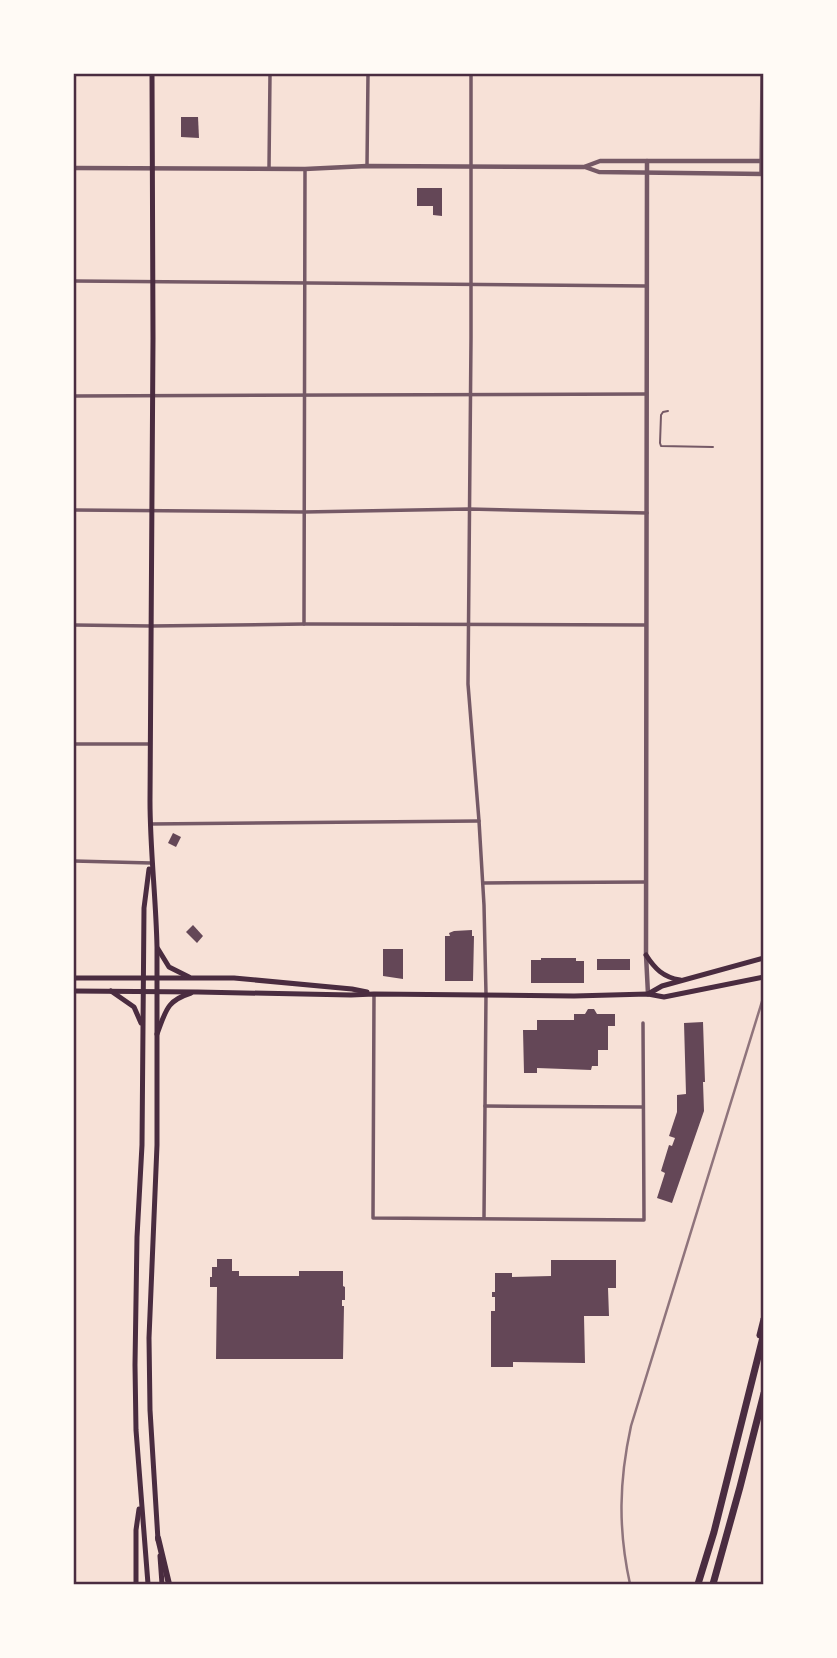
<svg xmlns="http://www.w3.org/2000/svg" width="837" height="1658" viewBox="0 0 837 1658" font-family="Signika,sans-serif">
	<rect width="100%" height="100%" fill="#f7e1d7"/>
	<g fill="#644757">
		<path d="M181,117h17l1,21 -18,-1z"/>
		<path d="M417,188h25v28l-9,-1v-9h-16z"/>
		<path d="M173,833l8,4 -5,10 -8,-4z"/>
		<path d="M193,925l10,11 -6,7 -11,-11z"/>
		<path d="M472,930v6h2l-1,45h-28v-45h5l-1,-3 5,-2z"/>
		<path d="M383,949h20v30l-20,-3z"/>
		<path d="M541,958h35v3h8v22h-53v-23h10z"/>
		<rect x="597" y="959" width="33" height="11"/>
		<path d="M588,1009h6l3,5h18v12h-7v24h-10v16h-6l-1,4 -54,-2v5h-13l-1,-43h14v-10h37v-6h11z"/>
		<path d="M703,1022l2,60h-2l1,29 -32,92 -15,-5 8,-25 -4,-2 8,-26 3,1 3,-8 -6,-2 8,-24v-17l9,-1 -2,-71z"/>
		<path d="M217,1259h15v12h7v5h60v-5h44v15l2,1v13h-3v6h2l-1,53h-127l1,-72h-7v-10h2v-10h5z"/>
		<path d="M551,1260h65v28h-8l1,28h-25l1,47 -72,-1v5h-22v-56h4v-14h-3v-5h3v-19h17v4l39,-1z"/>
	</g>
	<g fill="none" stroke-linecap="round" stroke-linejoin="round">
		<path stroke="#755966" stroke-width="2" d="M668,411l-5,1 -2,3 -1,28 1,3 52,1"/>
		<g stroke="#755966" stroke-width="3.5">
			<path d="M471,74v264l-3,346 11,137 5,84 2,89 -2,224"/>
			<path d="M367,166l1,-92"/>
			<path d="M269,168l1,-94"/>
			<path d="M761,173l1,-99"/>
			<path d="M74,281l573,5"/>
			<path d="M74,396l572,-2"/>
			<path d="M74,510l230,2 165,-3 178,4"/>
			<path d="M304,624l1,-455"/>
			<path d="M74,625l77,1 153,-2 342,1"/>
			<path d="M74,744h76"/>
			<path d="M150,824l329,-3"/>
			<path d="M74,861l77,2"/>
			<path d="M483,883l163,-1"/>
			<path d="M374,995l-1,223 271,2 -1,-197"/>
			<path d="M485,1106l158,1"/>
		</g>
		<g stroke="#755966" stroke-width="4.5">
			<path d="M647,161l-1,794 2,39"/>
			<path d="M585,167l14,5 165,2"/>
			<path d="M74,168l231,1 62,-3 217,1 16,-6h164"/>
		</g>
		<g stroke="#4a2c40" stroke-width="5">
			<path d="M152,74l1,264 -3,463c0,49 6,97 7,146v198l-8,193 1,72 8,130"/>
			<path d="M158,949l11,18 20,10"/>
			<path d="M646,955c9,14 17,22 34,25"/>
			<path d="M74,978h160l118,11 15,3"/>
			<path d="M74,991l124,1 153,3 23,-1 200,2 74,-2 16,3 100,-20"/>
			<path d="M111,991l23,16 7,16"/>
			<path d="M648,994l14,-8 102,-28"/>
			<path d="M157,1034c9,-23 9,-33 34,-41"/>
			<path d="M160,1556l2,28"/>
			<path d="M136,1584v-54l3,-21"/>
			<path d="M148,1584l-12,-154 -1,-65 2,-128 5,-92 2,-237 5,-39"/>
		</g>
		<path stroke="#4a2c40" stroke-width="6" d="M158,1538l11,46"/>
		<g stroke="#4a2c40" stroke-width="7">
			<path d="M760,1335l4,-16"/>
			<path d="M698,1584l16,-52 50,-199"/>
			<path d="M713,1584l27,-97 24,-94"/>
		</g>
		<path stroke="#8f747c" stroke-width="2.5" d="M630,1584c-12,-55 -11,-103 1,-158l133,-431"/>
	</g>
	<rect width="837" height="1658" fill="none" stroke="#fffaf5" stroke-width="150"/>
	<rect x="75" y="75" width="687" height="1508" fill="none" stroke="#4a2c40" stroke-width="2.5"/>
</svg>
